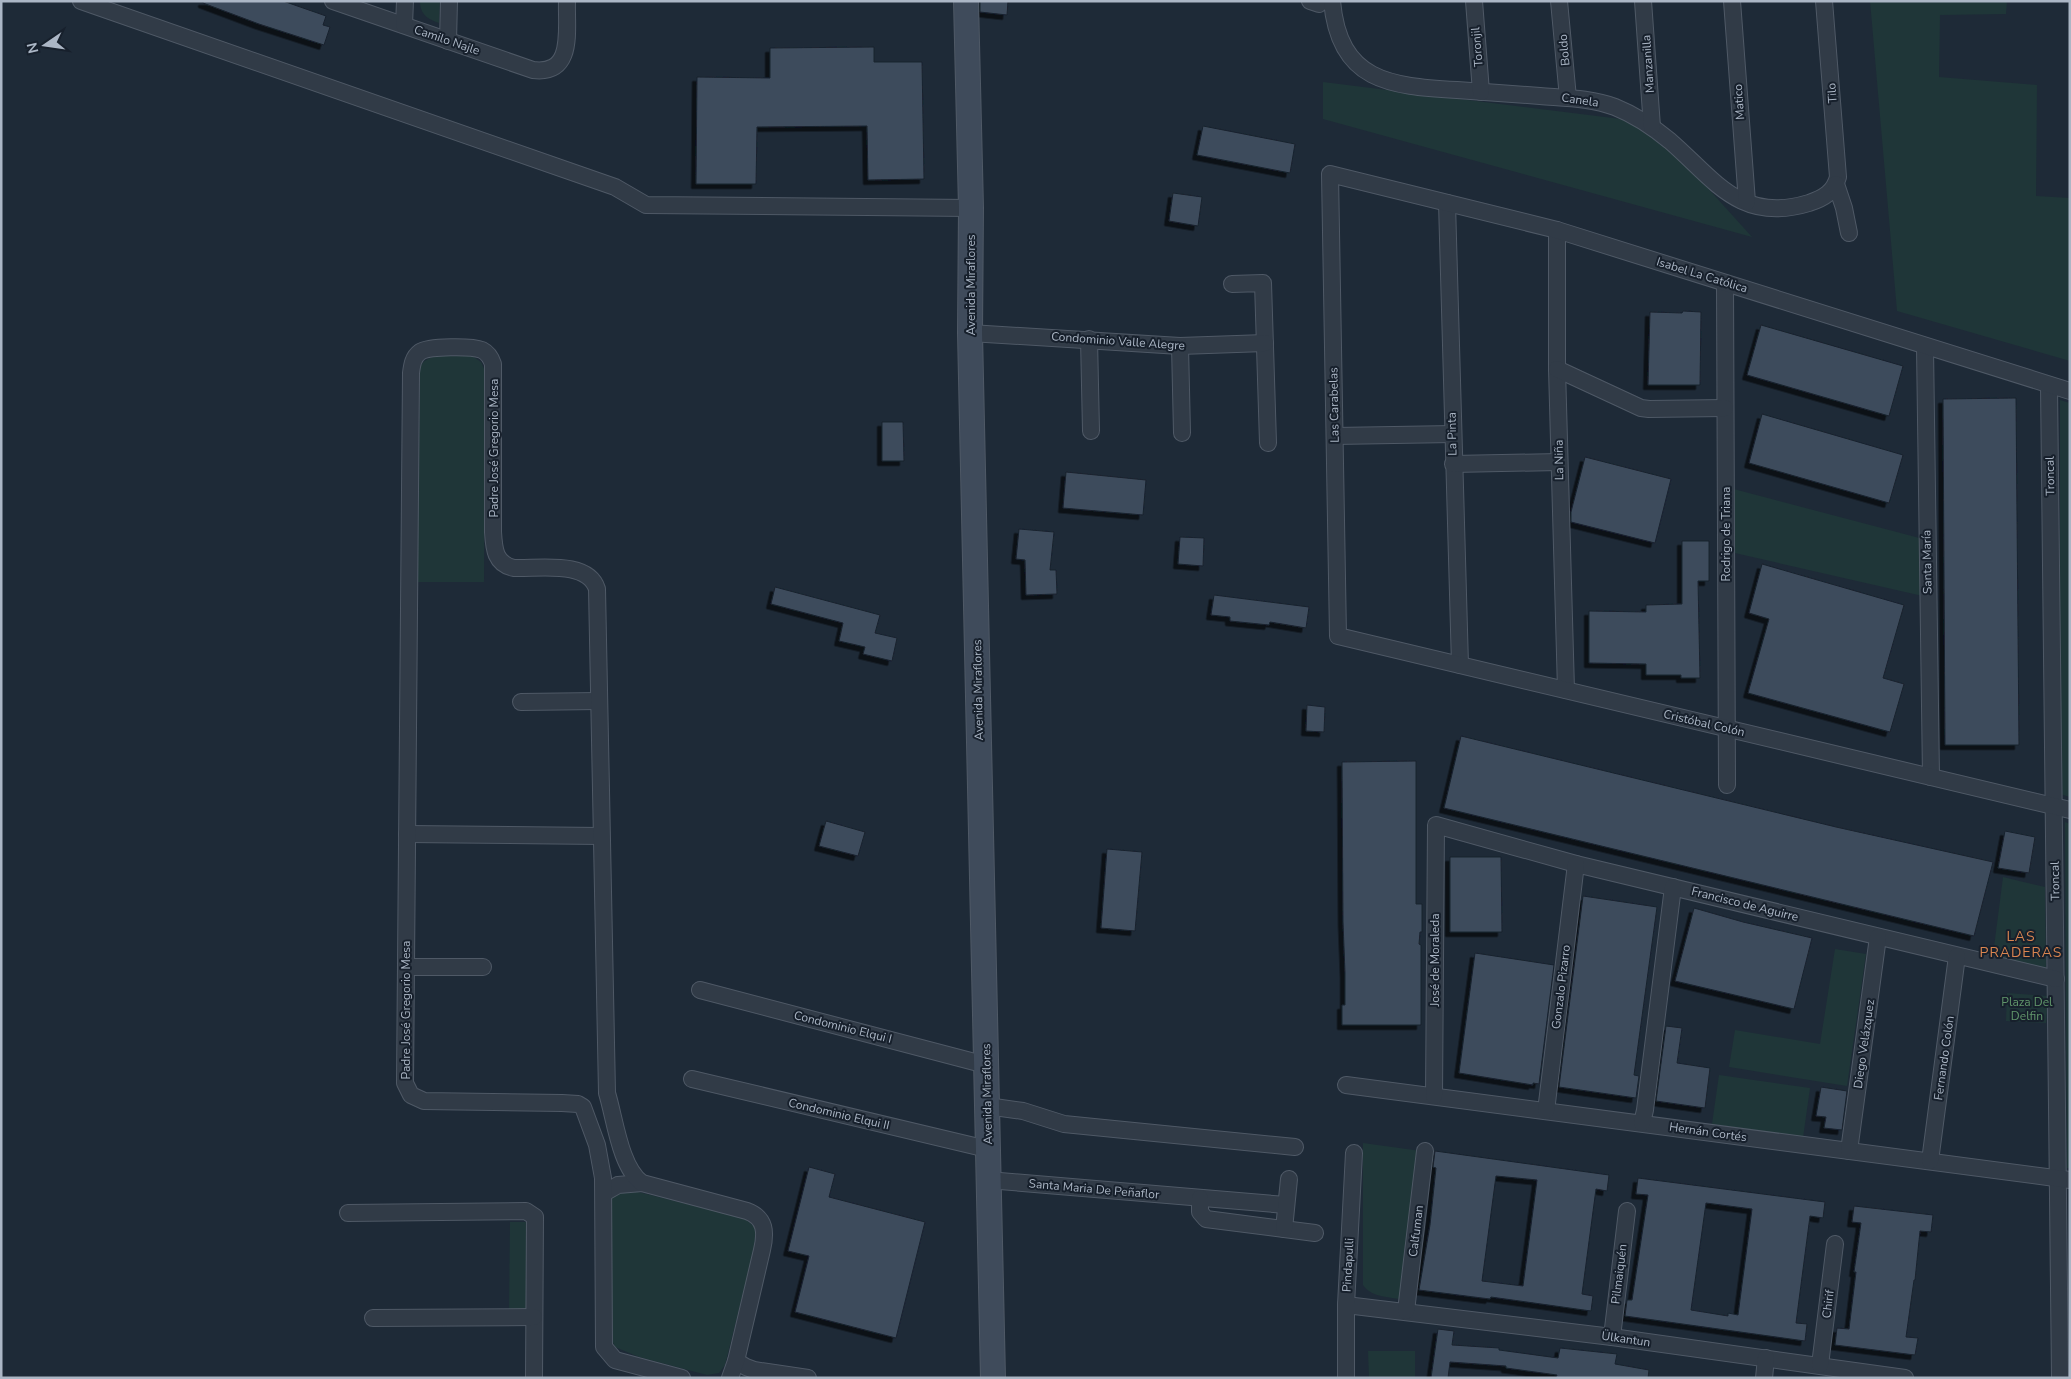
<svg xmlns="http://www.w3.org/2000/svg" width="2071" height="1379" viewBox="0 0 2071 1379" font-family="'Nunito Sans',sans-serif">
	<defs>
		<filter id="shadow"><feDropShadow dx="-4.5" dy="4.5" stdDeviation="0" flood-color="#0009"/></filter>
	</defs>
	<rect width="100%" height="100%" fill="#1e2a37"/>
	<g fill="#1f3638">
		<path d="M420,1h20l-1,22c-11,-4 -19,-8 -19,-22z"/>
		<path d="M1870,1h137l-1,13 -66,1 -1,62 98,8 -1,111 34,2v163l-173,-50z"/>
		<path d="M1323,82l306,38 48,34 75,83 -429,-118z"/>
		<path d="M472,356l9,6 4,9 -1,211h-67l3,-214c6,-18 36,-11 52,-12z"/>
		<path d="M2060,400l10,3v394l-10,-3z"/>
		<path d="M1726,487l201,53v57l-201,-46z"/>
		<path d="M2065,822l5,2v344h-3z"/>
		<path d="M2003,877l42,10 1,85 -53,-17z"/>
		<path d="M1835,949l31,5 -19,132 -118,-19 6,-37 85,14z"/>
		<path d="M2007,993l41,3 -2,27 -40,-2z"/>
		<path d="M1719,1075l91,13 -7,50 -91,-14z"/>
		<path d="M1363,1143l58,8 -16,149c-14,-3 -33,-2 -42,-15z"/>
		<path d="M626,1189l118,29 11,9 1,15 -31,123 -6,8 -12,2 -68,-18 -24,-10 -4,-9 1,-139 1,-4z"/>
		<path d="M510,1222h23v91h-24z"/>
		<path d="M1368,1351h47v27h-46z"/>
	</g>
	<g fill="#3e4c5c" stroke="#19222e" fill-rule="evenodd" filter="url(#shadow)">
		<path d="M203,1h80l43,15 -3,9 7,2 -6,18 -65,-21 -56,-21z"/>
		<path d="M980,1h28l-1,14 -27,-3z"/>
		<path d="M874,47v15h48l2,117 -56,1 -1,-54 -110,1 -1,57h-60l1,-107 73,1v-30z"/>
		<path d="M1203,126l92,18 -5,29 -93,-18z"/>
		<path d="M1173,193l29,4 -4,29 -29,-5z"/>
		<path d="M1683,311l18,1 -1,73h-52l2,-73 32,1z"/>
		<path d="M1761,325l142,41 -14,50 -142,-41z"/>
		<path d="M2016,398l3,347h-74l-2,-346z"/>
		<path d="M1762,414l141,41 -14,48 -140,-40z"/>
		<path d="M882,422h21l1,39h-22z"/>
		<path d="M1585,457l86,22 -16,64 -84,-21v-10z"/>
		<path d="M1066,472l80,8 -3,35 -80,-7z"/>
		<path d="M1019,529l35,3 -4,38h6l1,24 -31,1 -1,-35 -9,-1z"/>
		<path d="M1180,537l24,1 -1,28 -25,-2z"/>
		<path d="M1682,541h27v40h-11l2,97h-19v-3h-35v-11l-57,-1v-52l57,1v-7l36,-1z"/>
		<path d="M1762,564l142,41 -21,73 21,6 -14,48 -142,-39 21,-74 -20,-6z"/>
		<path d="M775,587l105,28 -5,18 22,5 -5,23 -29,-7 2,-7 -26,-6 4,-18 -72,-19z"/>
		<path d="M1214,595l95,12 -3,21 -36,-6 -1,3 -39,-4v-4l-19,-2z"/>
		<path d="M1307,705l18,2 -1,25 -18,-1z"/>
		<path d="M1461,736l375,91 157,35 -19,74 -530,-128z"/>
		<path d="M1416,761v143h6v28h-2l-1,12 2,1v80h-79v-20h3v-32l-2,-51 -1,-160z"/>
		<path d="M826,821l39,11 -7,24 -39,-10z"/>
		<path d="M2005,831l30,6 -6,36 -31,-5z"/>
		<path d="M1107,849l35,3 -7,79 -34,-3z"/>
		<path d="M1450,857h51l1,75h-52z"/>
		<path d="M1583,896l74,11 -23,168 5,1 -3,22 -77,-11z"/>
		<path d="M1694,908l49,14 69,16 -18,71 -119,-28z"/>
		<path d="M1475,953l79,12 -15,119 -6,-1v2l-74,-12z"/>
		<path d="M1666,1026l16,2 -5,35 33,5 -5,40 -49,-7z"/>
		<path d="M1821,1087l26,4 -5,39 -18,-2 2,-11 -10,-1z"/>
		<path d="M1435,1151l174,24 -2,16 -11,-2 -14,105 11,2 -2,15 -100,-14 -1,2 -71,-9 11,-65 6,-57 -3,-1zM1496,1176l41,4 -14,106 -41,-5z"/>
		<path d="M809,1167l26,7 -6,23 96,25 -29,116 -101,-26 14,-56 -21,-5z"/>
		<path d="M1638,1178l187,24 -2,16 -13,-2 -14,107 11,1 -2,17 -180,-25 2,-16h5l16,-105 -12,-1zM1706,1203l46,6 -14,106 -10,-2v3l-37,-6z"/>
		<path d="M1854,1206l79,9 -2,17 -11,-1 -5,49h-1l-8,57 12,1 -3,17 -80,-10 2,-17 12,1 7,-57h-2l7,-49 -9,-1z"/>
		<path d="M1438,1329l16,2 -2,14 47,3v2l59,8 2,-10 57,6 -2,10 34,6 -1,8h-92l1,-3 -51,-7v-2l-56,-4 -2,16h-17z"/>
	</g>
	<g fill="none" stroke-linecap="round" stroke-linejoin="round">
		<g stroke="#4f5966" stroke-width="18">
			<g id="minor">
				<path d="M81,1l534,186 31,18 325,3"/>
				<path d="M333,1l200,69c42,5 33,-40 34,-69"/>
				<path d="M1310,1l9,3"/>
				<path d="M1332,1c7,81 58,85 125,89 28,2 55,4 83,6 25,2 51,2 75,11 20,8 38,20 55,34 44,38 70,83 139,62 15,-5 25,-11 29,-26l-14,-176"/>
				<path d="M1474,1l7,91"/>
				<path d="M1559,1l9,97"/>
				<path d="M1643,1l9,126"/>
				<path d="M1732,1l15,201"/>
				<path d="M404,25l1,-24"/>
				<path d="M448,41l1,-40"/>
				<path d="M1836,184l8,24 5,25"/>
				<path d="M1447,203l13,462"/>
				<path d="M1557,230v139l9,321"/>
				<path d="M1725,283l2,502"/>
				<path d="M1232,284l31,-1 5,160"/>
				<path d="M970,333l210,13 85,-3"/>
				<path d="M1089,339l2,92"/>
				<path d="M1180,346l2,87"/>
				<path d="M1925,347l6,430"/>
				<path d="M1557,369l84,39 8,1 76,-1"/>
				<path d="M2049,385l11,993"/>
				<path d="M2070,391l-513,-161 -227,-56 8,462 732,174"/>
				<path d="M1335,436l118,-2"/>
				<path d="M1453,464l106,-2"/>
				<path d="M521,702l77,-1"/>
				<path d="M407,834l194,2"/>
				<path d="M406,967h77"/>
				<path d="M700,990l286,75"/>
				<path d="M692,1079l295,70"/>
				<path d="M1346,1085l724,95"/>
				<path d="M1434,1096l2,-271 140,39 480,115"/>
				<path d="M987,1106l36,5 41,13 231,23"/>
				<path d="M1546,1111l30,-247"/>
				<path d="M1642,1123l3,-13 28,-223"/>
				<path d="M1849,1151l29,-214"/>
				<path d="M1930,1161l27,-205"/>
				<path d="M988,1180l298,25"/>
				<path d="M604,1193l14,-8 24,-2"/>
				<path d="M1200,1198v14l6,7 109,14"/>
				<path d="M348,1213l178,-2 9,6 -1,161"/>
				<path d="M1284,1229l5,-50"/>
				<path d="M1346,1305l266,32 293,41"/>
				<path d="M1406,1311l19,-160"/>
				<path d="M373,1318l161,-1"/>
				<path d="M1612,1337l15,-126"/>
				<path d="M736,1361l10,6 8,3 54,8"/>
				<path d="M1820,1365l15,-121"/>
				<path d="M682,1378l-67,-18 -11,-13 -1,-169 -6,-33 -14,-38 -5,-3 -16,-1 -138,-2 -13,-6 -6,-12 6,-710c1,-8 2,-16 9,-21 9,-6 52,-6 62,-2 6,3 9,8 11,14v168c1,17 2,32 21,36 25,1 74,-8 83,21l10,504c8,26 13,74 35,90l105,28c19,7 19,22 15,39l-26,111 -6,17"/>
				<path d="M1346,1378v-73l8,-152"/>
				<path d="M1764,1378l2,-20"/>
			</g>
		</g>
		<g stroke="#4f5966" stroke-width="26">
			<path id="secondary" d="M966,1l5,207 -1,125 23,1045"/>
		</g>
		<use href="#minor" stroke="#313b47" stroke-width="16"/>
		<use href="#secondary" stroke="#3f4b5b" stroke-width="24"/>
	</g>
	<g text-anchor="middle" dominant-baseline="central" stroke-width="4" stroke-linejoin="round" paint-order="stroke">
		<g font-size="12" fill="#abb6c5" stroke="#17202c">
			<text transform="translate(447 40) rotate(19)">Camilo Najle</text>
			<text transform="translate(1477 47) rotate(-95)">Toronjil</text>
			<text transform="translate(1564 50) rotate(-95)">Boldo</text>
			<text transform="translate(1648 64) rotate(-94)">Manzanilla</text>
			<text transform="translate(1832 93) rotate(-95)">Tilo</text>
			<text transform="translate(1580 100) rotate(8)">Canela</text>
			<text transform="translate(1739 102) rotate(-94)">Matico</text>
			<text transform="translate(1702 275) rotate(17)">Isabel La Católica</text>
			<text transform="translate(971 285) rotate(-90)">Avenida Miraflores</text>
			<text transform="translate(1118 341) rotate(4)">Condominio Valle Alegre</text>
			<text transform="translate(1334 405) rotate(-91)">Las Carabelas</text>
			<text transform="translate(1452 434) rotate(-91)">La Pinta</text>
			<text transform="translate(494 448) rotate(-90)">Padre José Gregorio Mesa</text>
			<text transform="translate(1559 460) rotate(-91)">La Niña</text>
			<text transform="translate(2050 476) rotate(-91)">Troncal</text>
			<text transform="translate(1726 534) rotate(-90)">Rodrigo de Triana</text>
			<text transform="translate(1927 562) rotate(-91)">Santa María</text>
			<text transform="translate(978 690) rotate(-91)">Avenida Miraflores</text>
			<text transform="translate(1704 723) rotate(13)">Cristóbal Colón</text>
			<text transform="translate(2055 881) rotate(-91)">Troncal</text>
			<text transform="translate(1745 904) rotate(14)">Francisco de Aguirre</text>
			<text transform="translate(1435 960) rotate(-90)">José de Moraleda</text>
			<text transform="translate(1561 987) rotate(-83)">Gonzalo Pizarro</text>
			<text transform="translate(406 1010) rotate(-90)">Padre José Gregorio Mesa</text>
			<text transform="translate(843 1027) rotate(14)">Condominio Elqui I</text>
			<text transform="translate(1864 1044) rotate(-82)">Diego Velázquez</text>
			<text transform="translate(1944 1058) rotate(-82)">Fernando Colón</text>
			<text transform="translate(987 1094) rotate(-91)">Avenida Miraflores</text>
			<text transform="translate(839 1114) rotate(13)">Condominio Elqui II</text>
			<text transform="translate(1708 1132) rotate(8)">Hernán Cortés</text>
			<text transform="translate(1094 1189) rotate(5)">Santa Maria De Peñaflor</text>
			<text transform="translate(1416 1231) rotate(-83)">Calfuman</text>
			<text transform="translate(1348 1265) rotate(-87)">Pindapulli</text>
			<text transform="translate(1619 1274) rotate(-83)">Pilmaiquén</text>
			<text transform="translate(1828 1304) rotate(-83)">Chirif</text>
			<text transform="translate(1626 1339) rotate(8)">Ülkantun</text>
		</g>
		<g font-size="12" fill="#61966b" stroke="#17202c">
			<text x="2027" y="1002">Plaza Del<tspan x="2027" dy="14">Delfin</tspan></text>
		</g>
		<g font-size="14" letter-spacing="1" fill="#da8550" stroke="#17202c">
			<text x="2021" y="936">LAS<tspan x="2021" dy="16">PRADERAS</tspan></text>
		</g>
	</g>
	<rect width="2071" height="1379" fill="none" stroke="#abb6c5" stroke-width="5"/>
	<g transform="translate(45 45) rotate(257)" stroke="#17202c" stroke-width="4" paint-order="stroke">
	<path d="M0-4L9 19L0 12L-9 19Z" fill="#abb6c5"/>
	<text y="-8" font-size="14" font-weight="bold" text-anchor="middle" fill="#abb6c5">N</text>
	</g>
</svg>
